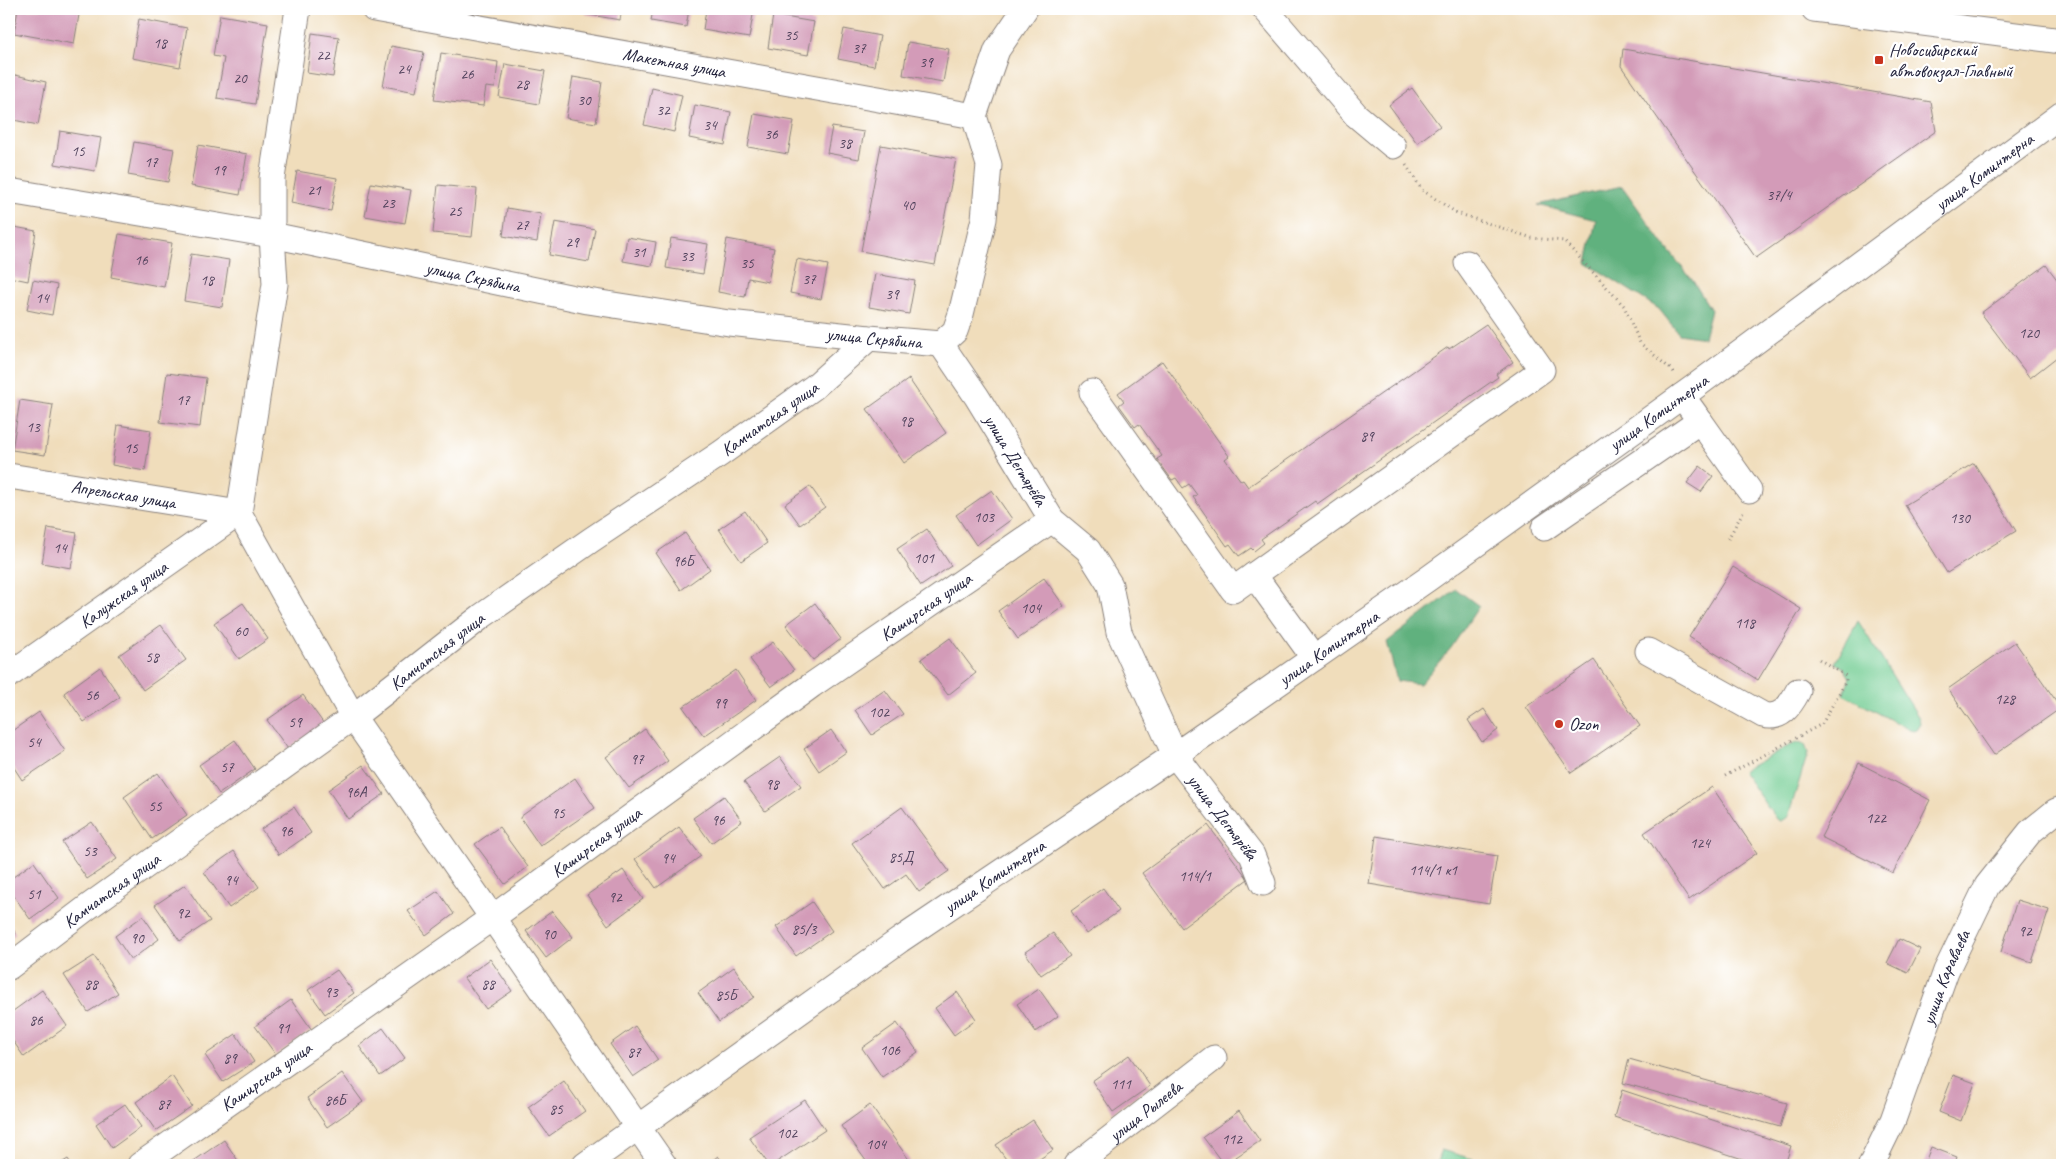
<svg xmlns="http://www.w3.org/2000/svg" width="2071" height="1174" viewBox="0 0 2071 1174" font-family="Caveat,sans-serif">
	<rect width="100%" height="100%" fill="#fff"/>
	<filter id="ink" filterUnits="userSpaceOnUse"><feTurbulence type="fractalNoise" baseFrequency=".02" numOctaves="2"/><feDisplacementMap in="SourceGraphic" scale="10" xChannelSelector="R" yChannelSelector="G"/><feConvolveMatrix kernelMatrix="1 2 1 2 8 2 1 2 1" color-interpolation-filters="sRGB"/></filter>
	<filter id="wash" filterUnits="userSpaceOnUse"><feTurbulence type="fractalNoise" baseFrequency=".0096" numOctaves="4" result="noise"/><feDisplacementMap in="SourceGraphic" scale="20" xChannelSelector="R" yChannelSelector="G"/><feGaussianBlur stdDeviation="1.12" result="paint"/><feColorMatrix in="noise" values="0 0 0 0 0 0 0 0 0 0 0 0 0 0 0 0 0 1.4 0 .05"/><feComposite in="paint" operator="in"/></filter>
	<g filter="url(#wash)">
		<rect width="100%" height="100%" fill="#f0ddbb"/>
		<g fill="#75ce94" stroke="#4c7868">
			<path d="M1858,621l61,97 1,5 -4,6 -4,1 -6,-2 -63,-34 7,-16 -6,-10 -9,-5z"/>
			<path d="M1796,742l9,3 3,8 -20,64 -8,4 -4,-2 -34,-48z"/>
			<path d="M1441,1150l53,15h-58z"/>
		</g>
		<g fill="#60b17e" stroke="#416a5c">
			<path d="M1622,186l40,56 31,39 18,29 -7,28 -25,-4 -20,-25 -72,-46 9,-43 -58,-15z"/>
			<path d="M1456,589l23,17 -28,42 -31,36 -23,-3 -10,-39z"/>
		</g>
		<g id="blocks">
			<g fill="#d39bb8">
				<path d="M18,9h62l-6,35 -60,-11z"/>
				<path d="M585,9h37l-2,11 -35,-6z"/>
				<path d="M653,9h36l-3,18 -35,-6z"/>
				<path d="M706,9h48l-5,29 -46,-8z"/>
				<path d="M220,15l48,8 -13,81 -38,-6 7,-40 -11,-2z"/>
				<path d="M773,15l41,7 -6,33 -40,-7z"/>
				<path d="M139,19l48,9 -7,39 -48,-9z"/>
				<path d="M844,29l36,7 -6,30 -36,-7z"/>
				<path d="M312,33l27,4 -6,40 -26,-4z"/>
				<path d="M908,42l41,7 -6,33 -40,-7z"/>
				<path d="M391,46l33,6 -8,40 -33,-6z"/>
				<path d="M1623,49l308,53 5,29 -180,127 -135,-192z"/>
				<path d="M441,53l57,9 -3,26 -9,-1 -3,19 -49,-6z"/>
				<path d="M505,64l40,7 -6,33 -40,-7z"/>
				<path d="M11,74l35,8 -8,43 -29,-6v-33z"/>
				<path d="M573,77l29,5 -6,41 -30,-5z"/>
				<path d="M652,88l30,7 -8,37 -30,-7z"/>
				<path d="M1412,88l28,38 -23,17 -28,-38z"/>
				<path d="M695,105l36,7 -6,33 -36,-7z"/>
				<path d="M754,114l40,7 -6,33 -40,-7z"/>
				<path d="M832,127l32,5 -5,27 -32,-6z"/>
				<path d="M60,131l41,7 -6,33 -40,-7z"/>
				<path d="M134,142l40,7 -6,33 -40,-7z"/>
				<path d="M198,145l49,9 -7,41 -49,-9z"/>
				<path d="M881,145l75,14 -21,106 -74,-14z"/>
				<path d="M297,171l40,7 -6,33 -40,-8z"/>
				<path d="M371,183l40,7 -6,33 -40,-7z"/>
				<path d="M438,185l39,4 -5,48 -39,-4z"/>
				<path d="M507,208l34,6 -4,28 -34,-6z"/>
				<path d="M555,222l40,7 -6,33 -40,-7z"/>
				<path d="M9,226l27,5 -8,50 -19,-4z"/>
				<path d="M119,234l53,9 -8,44 -53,-10z"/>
				<path d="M627,237l29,5 -4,24 -29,-5z"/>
				<path d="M671,238l37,6 -5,30 -37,-6z"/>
				<path d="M727,239l47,9 -6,34 -20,-4 -3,19 -27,-5z"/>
				<path d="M191,254l38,6 -7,47 -38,-6z"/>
				<path d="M797,259l31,6 -7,34 -31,-6z"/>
				<path d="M2046,265l16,21v67l-32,25 -49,-65z"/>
				<path d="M875,274l40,7 -6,33 -40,-7z"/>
				<path d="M33,280l24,5 -5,30 -25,-5z"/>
				<path d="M1486,324l27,38 -17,12 2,3 -181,127 -2,-3 -54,38 3,4 -10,8 -3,-3 -12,8 -9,-12 -3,2 -34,-49 4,-2 -8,-11 -6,4 -7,-10 -4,2 -15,-21 5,-3 -23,-32 -4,3 -16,-22 5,-4 -6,-8 44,-32 67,95 -4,3 16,22 2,-1 5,7 200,-140 1,2z"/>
				<path d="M167,373l39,5 -6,49 -40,-5z"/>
				<path d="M909,379l37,54 -42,30 -37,-54z"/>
				<path d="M20,400l33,5 -8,50 -33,-5z"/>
				<path d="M118,425l33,5 -6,41 -33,-6z"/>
				<path d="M1974,463l42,68 -69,42 -42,-68z"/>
				<path d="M1700,466l13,10 -12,16 -14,-9z"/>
				<path d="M810,486l15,21 -25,18 -15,-21z"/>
				<path d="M992,490l20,29 -36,26 -20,-30z"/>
				<path d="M745,511l22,32 -26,18 -22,-32z"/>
				<path d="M48,528l29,5 -6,35 -29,-5z"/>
				<path d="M927,529l24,37 -30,20 -24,-37z"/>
				<path d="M685,533l25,36 -29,21 -25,-37z"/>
				<path d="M1733,567l68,42 -43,71 -69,-43z"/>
				<path d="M1044,578l20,28 -46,33 -20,-28z"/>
				<path d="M243,603l25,36 -29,20 -25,-36z"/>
				<path d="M815,603l26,36 -28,21 -27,-35z"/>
				<path d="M161,625l25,35 -43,30 -24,-35z"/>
				<path d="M950,638l26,35 -28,22 -27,-36z"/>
				<path d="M773,642l21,28 -23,17 -21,-28z"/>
				<path d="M2015,642l46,66 -67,47 -46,-66z"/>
				<path d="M1594,660l46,66 -69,47 -45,-66z"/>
				<path d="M100,667l20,30 -36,25 -20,-29z"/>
				<path d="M736,670l20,30 -52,36 -21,-29z"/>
				<path d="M885,690l18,24 -31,21 -17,-25z"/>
				<path d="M303,695l21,29 -36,25 -21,-29z"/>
				<path d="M1484,709l14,21 -16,12 -14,-22z"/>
				<path d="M39,712l26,39 -43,29 -13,-20v-27z"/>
				<path d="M645,729l23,32 -39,27 -23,-31z"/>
				<path d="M831,730l15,22 -27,19 -15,-22z"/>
				<path d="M235,740l20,29 -36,25 -20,-29z"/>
				<path d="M780,757l21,29 -36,25 -21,-29z"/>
				<path d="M1859,763l71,37 -37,73 -72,-36z"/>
				<path d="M363,765l21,29 -36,25 -20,-29z"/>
				<path d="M158,773l29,42 -35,24 -28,-42z"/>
				<path d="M575,778l20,30 -55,38 -20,-29z"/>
				<path d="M1712,787l45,66 -68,47 -45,-67z"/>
				<path d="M724,796l18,25 -31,22 -18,-25z"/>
				<path d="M294,807l17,26 -32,22 -18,-26z"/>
				<path d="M902,807l47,64 -30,21 -13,-18 -21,15 -33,-46z"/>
				<path d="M92,822l25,37 -30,20 -25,-37z"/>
				<path d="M1208,825l40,54 -66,49 -40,-55z"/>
				<path d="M499,827l29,40 -23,17 -30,-40z"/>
				<path d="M679,827l22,29 -45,32 -21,-29z"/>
				<path d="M1376,836l121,20 -8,48 -120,-20z"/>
				<path d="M234,851l25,36 -30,21 -25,-36z"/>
				<path d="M34,862l25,36 -29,21 -21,-30v-9z"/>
				<path d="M623,870l20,29 -35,26 -21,-30z"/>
				<path d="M185,885l25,36 -30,20 -25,-36z"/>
				<path d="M1103,888l16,23 -32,23 -16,-23z"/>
				<path d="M438,891l16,23 -28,21 -18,-24z"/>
				<path d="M2017,900l32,10 -17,52 -31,-10z"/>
				<path d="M812,902l20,29 -36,25 -20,-29z"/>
				<path d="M552,911l21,26 -27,21 -20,-27z"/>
				<path d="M143,916l16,23 -28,21 -16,-24z"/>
				<path d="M9,923l7,11 -7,5z"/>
				<path d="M1053,933l17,23 -29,19 -16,-23z"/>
				<path d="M1899,939l21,10 -12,24 -21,-10z"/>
				<path d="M94,956l24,37 -30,19 -24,-37z"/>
				<path d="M490,959l22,32 -26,18 -22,-31z"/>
				<path d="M734,967l20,30 -35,25 -21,-29z"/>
				<path d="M337,970l17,23 -29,21 -17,-24z"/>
				<path d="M1039,989l19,27 -22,16 -19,-28z"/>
				<path d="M42,990l25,36 -43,31 -15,-22v-21z"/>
				<path d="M957,992l19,27 -22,16 -19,-27z"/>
				<path d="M291,1000l21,30 -36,25 -21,-29z"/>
				<path d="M897,1023l21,29 -36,25 -20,-29z"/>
				<path d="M635,1026l23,34 -25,17 -23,-33z"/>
				<path d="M383,1028l22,30 -25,18 -21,-30z"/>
				<path d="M236,1034l18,28 -31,20 -18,-27z"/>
				<path d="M1129,1055l21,31 -37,26 -21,-31z"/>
				<path d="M1629,1059l158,44 -7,24 -157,-44z"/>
				<path d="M342,1073l21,29 -36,25 -20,-29z"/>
				<path d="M1953,1075l22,8 -14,38 -22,-9z"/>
				<path d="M172,1076l20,30 -36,25 -20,-29z"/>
				<path d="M564,1081l21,30 -36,25 -21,-29z"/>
				<path d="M1622,1090l169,56 -6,19h-24l-147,-48z"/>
				<path d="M805,1100l20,30 -53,35h-3l-20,-28z"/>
				<path d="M125,1104l16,23 -29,21 -16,-24z"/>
				<path d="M870,1105l40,56 -5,4h-36l-28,-39z"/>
				<path d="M1239,1111l21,30 -36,24 -21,-28z"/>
				<path d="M1033,1120l20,30 -22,15h-21l-14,-20z"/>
				<path d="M224,1140l17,25h-53z"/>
				<path d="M1931,1147l26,10 -3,8h-30z"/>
				<path d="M718,1156l7,9h-19z"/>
				<path d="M68,1159l4,6h-14z"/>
			</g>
		</g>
	</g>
	<g filter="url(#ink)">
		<use href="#blocks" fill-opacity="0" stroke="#89807b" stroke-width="1"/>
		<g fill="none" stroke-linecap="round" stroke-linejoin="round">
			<g stroke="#89807b" stroke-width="27">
				<g id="minor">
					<path d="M298,9l-26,169v57l3,49 -36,229 114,204 311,448"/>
					<path id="s1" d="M374,9l600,107"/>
					<path id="s2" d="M1025,9l-28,41 -23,66 15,49 -5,54 -23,95 -6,17 -14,13 36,53 75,123 36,30 22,35 9,47 56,123 77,100 11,28"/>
					<path d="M1265,9l91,106 37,31"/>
					<path d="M1814,9l248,32"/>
					<path id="s3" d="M9,191l263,44 316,66 141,22 140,15 72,6"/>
					<path d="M1092,392l141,198 21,-15"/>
					<path d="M1700,421l49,69"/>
					<path id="s4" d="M9,476l230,37"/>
					<path d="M1544,528l156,-107 -18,-25"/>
					<path d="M1648,651l115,64c18,5 27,-9 35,-24"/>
					<path d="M1314,658l-60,-83 288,-205 -75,-107"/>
					<path id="s5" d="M9,675l230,-162"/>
					<path id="s6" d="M9,967l79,-60 265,-190 129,-101 109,-76 129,-86 94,-67 55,-49"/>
					<path id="s7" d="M140,1165l352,-247 320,-233 240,-165"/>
					<path id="s8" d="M585,1165l315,-225 275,-185 254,-177 264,-190 369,-274"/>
					<path id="s9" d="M1076,1165l138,-107"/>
					<path id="s10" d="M1871,1165l22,-45 53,-149 41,-85 43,-54 26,-21 6,-2"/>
				</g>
			</g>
			<g stroke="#89807b" stroke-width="3" stroke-dasharray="1 4" stroke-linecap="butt">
				<path d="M1406,165l16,25 35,23 75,25 32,3 60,65 16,37 34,29"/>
				<path d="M1728,539l15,-27"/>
				<path d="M1725,776l97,-52 24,-43v-5l-29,-18"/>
			</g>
			<use href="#minor" stroke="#fff" stroke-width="25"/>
		</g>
	</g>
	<g fill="#c8321e" stroke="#fff" stroke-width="2">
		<rect x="1874" y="55" width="10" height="10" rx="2.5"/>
		<circle cx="1559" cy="724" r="5"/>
	</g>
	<g text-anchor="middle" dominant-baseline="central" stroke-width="4.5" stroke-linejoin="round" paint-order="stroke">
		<g font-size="15" fill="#4e405a">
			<text x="791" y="35">35</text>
			<text x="160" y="43">18</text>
			<text x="859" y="48">37</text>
			<text x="323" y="55">22</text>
			<text x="926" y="62">39</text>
			<text x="404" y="69">24</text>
			<text x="467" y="74">26</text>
			<text x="240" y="78">20</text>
			<text x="522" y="84">28</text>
			<text x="584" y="100">30</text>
			<text x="663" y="110">32</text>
			<text x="710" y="125">34</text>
			<text x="771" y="134">36</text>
			<text x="845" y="143">38</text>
			<text x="78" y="151">15</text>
			<text x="151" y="162">17</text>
			<text x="219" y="170">19</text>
			<text x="314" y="190">21</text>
			<text x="1779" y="195">37/4</text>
			<text x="388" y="203">23</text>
			<text x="908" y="205">40</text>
			<text x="455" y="211">25</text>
			<text x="522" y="225">27</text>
			<text x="572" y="242">29</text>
			<text x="639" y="252">31</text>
			<text x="687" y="256">33</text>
			<text x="141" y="260">16</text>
			<text x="747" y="263">35</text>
			<text x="809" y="279">37</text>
			<text x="207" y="280">18</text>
			<text x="892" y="294">39</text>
			<text x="42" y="298">14</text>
			<text x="2029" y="333">120</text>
			<text x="183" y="400">17</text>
			<text x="906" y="421">98</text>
			<text x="33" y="427">13</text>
			<text x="1367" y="436">89</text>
			<text x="131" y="448">15</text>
			<text x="984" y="517">103</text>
			<text x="1960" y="518">130</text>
			<text x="60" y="548">14</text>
			<text x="924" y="558">101</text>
			<text x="683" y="561">96Б</text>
			<text x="1031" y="608">104</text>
			<text x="1745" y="623">118</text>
			<text x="241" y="631">60</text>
			<text x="152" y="657">58</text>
			<text x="92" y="695">56</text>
			<text x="2005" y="699">128</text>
			<text x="720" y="703">99</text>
			<text x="879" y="712">102</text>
			<text x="295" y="722">59</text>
			<text x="34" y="742">54</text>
			<text x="637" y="759">97</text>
			<text x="227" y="767">57</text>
			<text x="772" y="784">98</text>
			<text x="356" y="792">96А</text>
			<text x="155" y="806">55</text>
			<text x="558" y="813">95</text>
			<text x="1876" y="818">122</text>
			<text x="718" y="820">96</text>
			<text x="286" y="831">96</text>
			<text x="1700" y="843">124</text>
			<text x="90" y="851">53</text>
			<text x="901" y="857">85Д</text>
			<text x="668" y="858">94</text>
			<text x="1433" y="870">114/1 к1</text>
			<text x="1195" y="876">114/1</text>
			<text x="231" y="880">94</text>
			<text x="34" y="894">51</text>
			<text x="615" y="897">92</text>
			<text x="183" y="913">92</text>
			<text x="804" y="929">85/3</text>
			<text x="2025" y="931">92</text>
			<text x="549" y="934">90</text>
			<text x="137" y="938">90</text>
			<text x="91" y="984">88</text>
			<text x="488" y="984">88</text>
			<text x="331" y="992">93</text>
			<text x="726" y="995">85Б</text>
			<text x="36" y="1020">86</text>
			<text x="283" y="1028">91</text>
			<text x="890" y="1050">106</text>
			<text x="634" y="1052">87</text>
			<text x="230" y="1058">89</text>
			<text x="1121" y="1084">111</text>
			<text x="335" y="1100">86Б</text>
			<text x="164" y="1104">87</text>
			<text x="556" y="1109">85</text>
			<text x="787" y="1133">102</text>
			<text x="1232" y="1139">112</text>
			<text x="876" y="1144">104</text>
		</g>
		<g font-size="18" fill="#22223b" stroke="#fff" text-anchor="start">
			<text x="1889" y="50">Новосибирский<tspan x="1889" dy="21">автовокзал-Главный</tspan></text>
			<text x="1569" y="724">Ozon</text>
		</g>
		<g font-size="18" fill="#22223b" stroke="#fff">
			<text stroke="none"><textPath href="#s1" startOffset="305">Макетная улица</textPath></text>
			<text stroke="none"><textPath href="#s8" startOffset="1716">улица Коминтерна</textPath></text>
			<text stroke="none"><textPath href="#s3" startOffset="472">улица Скрябина</textPath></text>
			<text stroke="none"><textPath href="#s3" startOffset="878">улица Скрябина</textPath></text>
			<text stroke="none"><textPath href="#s8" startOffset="1311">улица Коминтерна</textPath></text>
			<text stroke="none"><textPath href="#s6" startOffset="938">Камчатская улица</textPath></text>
			<text stroke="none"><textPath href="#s2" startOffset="498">улица Дегтярёва</textPath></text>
			<text stroke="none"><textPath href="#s4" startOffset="116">Апрельская улица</textPath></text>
			<text stroke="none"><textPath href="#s5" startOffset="140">Калужская улица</textPath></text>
			<text stroke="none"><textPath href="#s7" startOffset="964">Каширская улица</textPath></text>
			<text stroke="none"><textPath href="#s8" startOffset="906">улица Коминтерна</textPath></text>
			<text stroke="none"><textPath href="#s6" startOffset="532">Камчатская улица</textPath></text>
			<text stroke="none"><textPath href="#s2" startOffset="918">улица Дегтярёва</textPath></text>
			<text stroke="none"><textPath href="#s7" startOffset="559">Каширская улица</textPath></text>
			<text stroke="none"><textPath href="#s8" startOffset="501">улица Коминтерна</textPath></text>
			<text stroke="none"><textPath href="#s6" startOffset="128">Камчатская улица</textPath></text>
			<text stroke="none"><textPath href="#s10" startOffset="202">улица Караваева</textPath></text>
			<text stroke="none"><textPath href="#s7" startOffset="154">Каширская улица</textPath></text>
			<text stroke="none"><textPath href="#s9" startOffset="88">улица Рылеева</textPath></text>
		</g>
	</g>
	<rect width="2071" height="1174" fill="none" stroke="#fff" stroke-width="30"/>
</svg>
